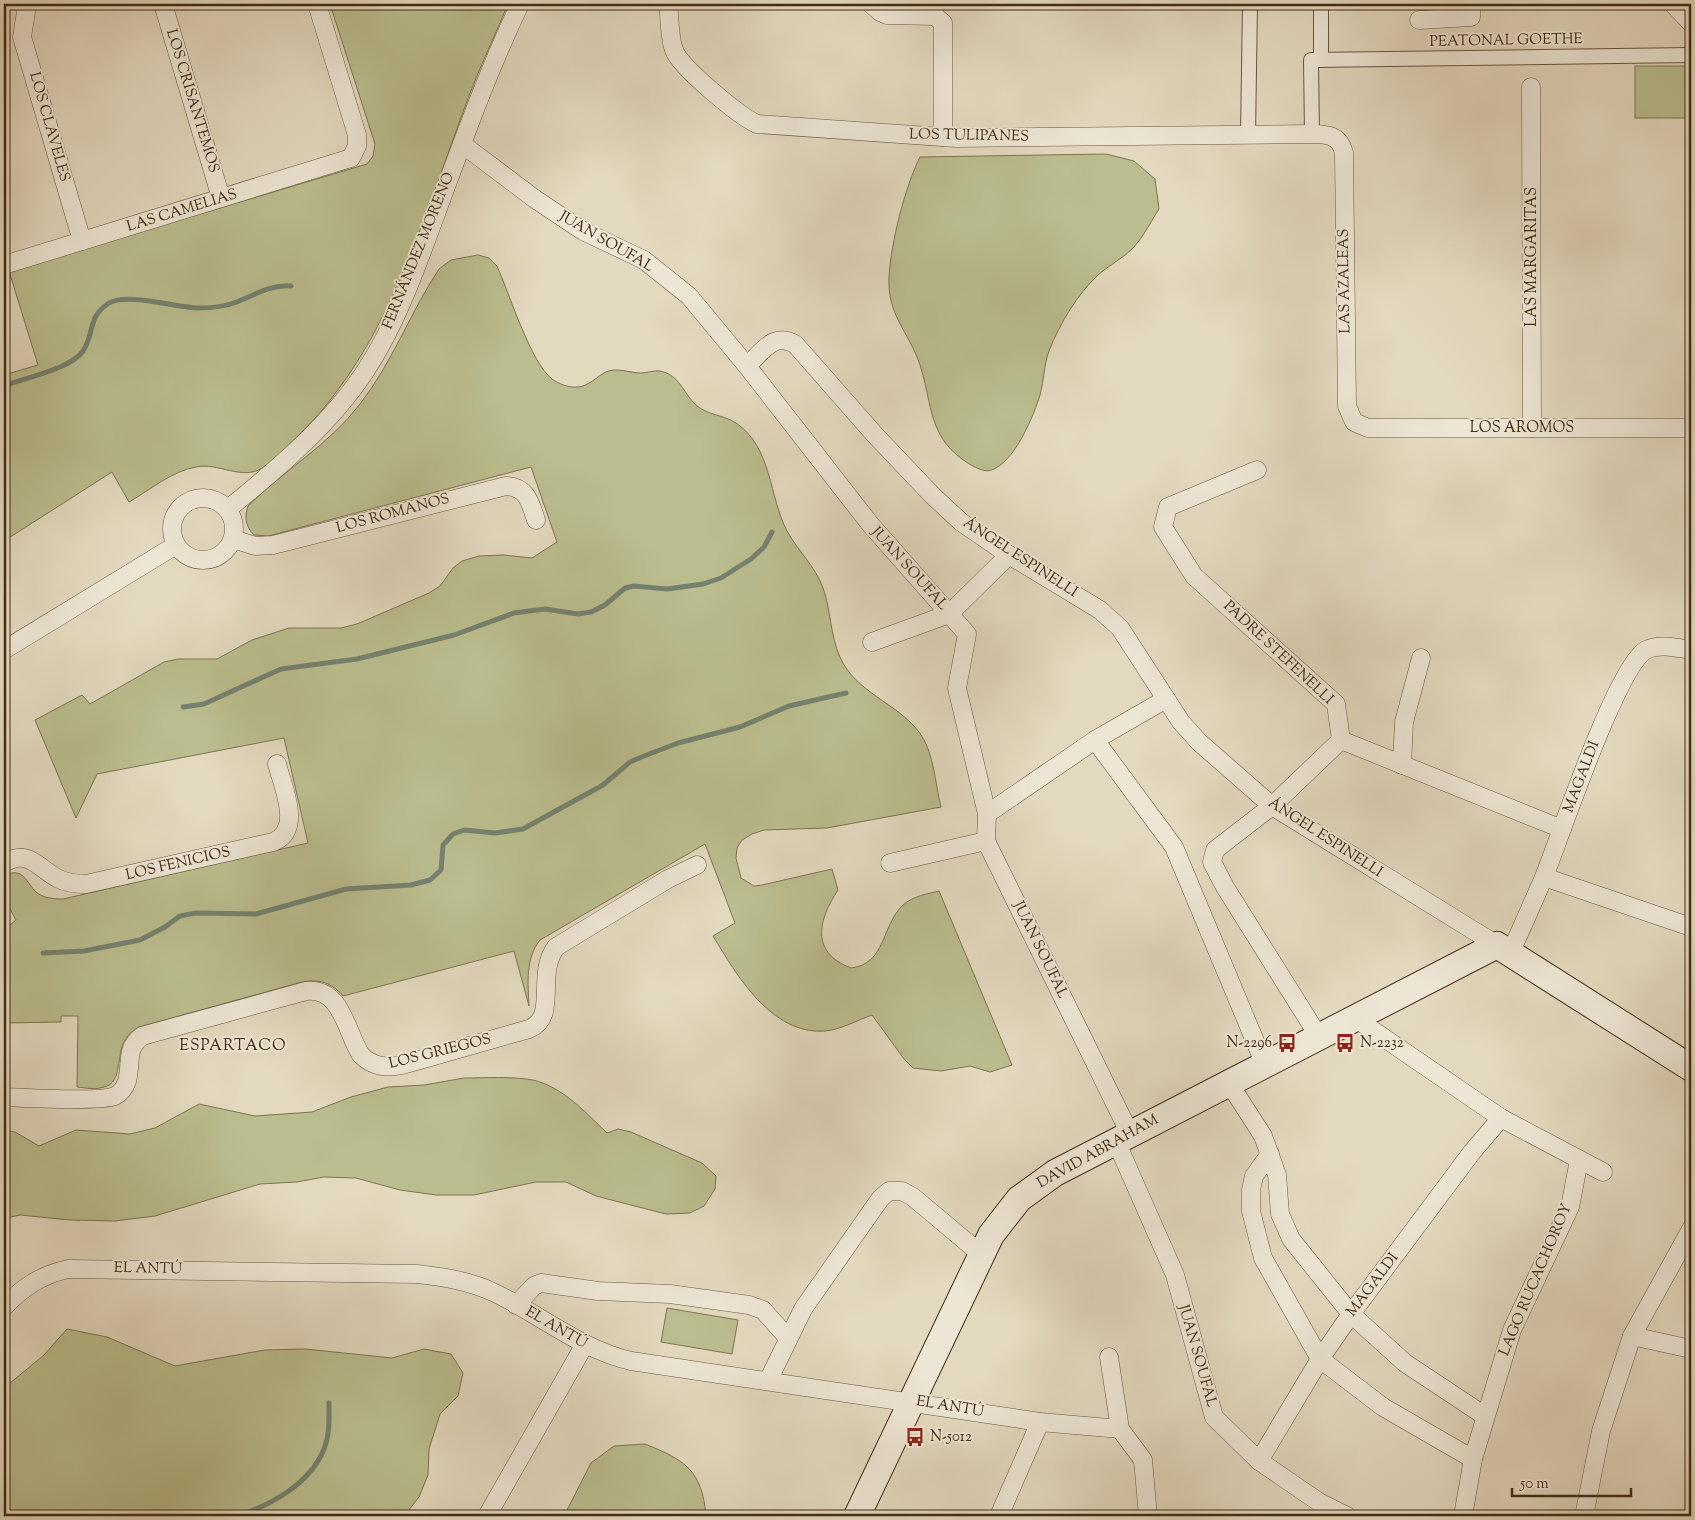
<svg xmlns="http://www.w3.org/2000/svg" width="1695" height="1520" viewBox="0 0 1695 1520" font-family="'Sorts Mill Goudy',serif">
	<rect width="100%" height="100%" fill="#e3d9bf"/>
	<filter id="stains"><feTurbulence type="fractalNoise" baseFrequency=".004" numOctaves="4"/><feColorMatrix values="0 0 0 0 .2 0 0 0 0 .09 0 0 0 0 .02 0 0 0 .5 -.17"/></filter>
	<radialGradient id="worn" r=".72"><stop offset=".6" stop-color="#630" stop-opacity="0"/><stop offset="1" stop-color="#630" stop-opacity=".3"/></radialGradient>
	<g fill="#babd8e" stroke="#7e7452">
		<path d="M330,4h178c-15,36 -32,71 -45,108 -42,114 -77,239 -167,326 -11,10 -21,22 -34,30 -19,13 -45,-6 -66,-1 -24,4 -46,23 -67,35l-17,-30 -108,69v-166l34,-10 -29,-94 358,-107 6,-8 2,-12z"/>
		<rect x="1635" y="66" width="56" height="52"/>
		<path d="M1106,154l28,7 21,18 4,30c-8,12 -15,27 -25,38 -10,11 -25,18 -36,28 -21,20 -38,48 -49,76 -5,13 -5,29 -9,44 -7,22 -23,61 -44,73 -9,6 -17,1 -25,-3 -44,-26 -38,-60 -51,-100 -11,-33 -33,-50 -31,-88 2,-35 16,-90 31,-120z"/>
		<path d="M478,255l11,3 8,8c12,27 34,97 55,113 7,5 17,9 26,8 11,-1 18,-10 28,-15 10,-5 24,1 35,1 6,0 13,-3 19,-2 20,4 23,22 36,34 11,10 28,10 40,18 36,24 33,74 51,108 11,20 28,35 36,57 8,22 7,47 17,69 15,35 57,46 79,75 15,19 16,52 22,75l-114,21 -63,2 -12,4 -10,6 -5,8 -1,10 5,20 13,8 8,-1 70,-16 6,21c-19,29 -29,62 13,78 35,-4 30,-42 52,-63 10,-9 24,-11 36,-14l73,174 -22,7 -20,-6 -29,5 -28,-3 -9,-9 -32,-44c-14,5 -32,15 -47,16 -54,4 -89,-57 -112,-95l22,-13 -30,-79 -165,96c-15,19 -12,43 -11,66l-15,-55 -171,45c-12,-14 -24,-17 -41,-14l-163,45c-5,3 -11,7 -14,13 -9,13 -2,43 -21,47 -8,3 -18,1 -27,0l1,-71h-17v6l-57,1v-93l12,-10 -12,-22 2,-23c17,-8 20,7 30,17 7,6 17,7 27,7l245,-56 -24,-105 -187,36 -21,44 -41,-98 47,-25 8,9 74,-42 14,-3h39l35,-19 37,-12h52l16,-4 72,-31 11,-7 13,-18 9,-7 17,-5 24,-1 29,3 25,-16 -26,-75 -263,69 -14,-1c-8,-8 -10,-17 -6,-29 36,-36 81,-61 112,-102 32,-41 50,-91 79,-135l12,-9z"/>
		<path d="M464,1078c22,0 47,-2 69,2 30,7 53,33 74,53l11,-4 13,3 71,31 14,13 -1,13 -11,17 -14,7 -24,1 -39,-10 -31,-8 -30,-14h-30l-62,13h-38l-36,-5 -44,-12 -32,-1 -27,5 -37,2 -105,32 -40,5 -45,-1 -50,-5 -14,3 -2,5v-93l11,2 24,14 37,-16 54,4 25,-6 44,-24 56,12 57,-4 39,-15 37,-10 36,-2z"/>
		<path d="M667,1308l71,12 -6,34 -71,-12z"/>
		<path d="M67,1329l40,8 68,29 90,-16 40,-1 87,9 32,-9 27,5 12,19 -5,23 -18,18 -11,35 -1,26 -9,22 -14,18 -401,1v-128l40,-33z"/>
		<path d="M645,1444c40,16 57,26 61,72h-142l27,-53 23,-17z"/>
	</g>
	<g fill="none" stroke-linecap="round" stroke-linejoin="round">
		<g stroke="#758270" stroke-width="5">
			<path d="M4,386c20,-8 67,-17 79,-35 12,-18 4,-34 26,-48 18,-11 69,5 90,5 12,0 27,-2 38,-6 17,-7 35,-18 54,-16"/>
			<path d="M183,707l21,-3 77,-35 76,-10 97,-24 60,-22 31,-4 33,5 13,-2 14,-7 20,-17 9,-2 33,3 36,-5 18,-6 30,-19 13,-12 8,-15"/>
			<path d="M43,953l41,-2 56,-11 25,-13 15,-11 16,-3 60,1 90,-25 65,-4 19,-5 11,-10 2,-25 10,-11 11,-4 31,3 28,-4 80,-44 27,-23 14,-6 34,-13 62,-16 49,-21 57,-13"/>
			<path d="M237,1516c34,-11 73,-32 87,-67 6,-15 5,-31 5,-46"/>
		</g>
		<g stroke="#6b5740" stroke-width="16">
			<g id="pedestrian">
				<path d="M1321,60v-56"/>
				<path d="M1312,134l-1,-74 380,-5"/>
				<path d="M1248,135l2,-131"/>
			</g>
		</g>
		<g stroke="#6b5740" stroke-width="19">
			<g id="minor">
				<path d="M163,4l58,194"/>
				<path d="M668,4c2,15 1,32 6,46 6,17 65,66 83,74l199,14 356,-4c15,0 28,1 32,19l3,253 7,16 14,6h323"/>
				<path d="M871,4l9,8 7,3 48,1 8,7v114"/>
				<path d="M1673,4l18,19"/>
				<path d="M26,12l-4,25 60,204"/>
				<path d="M1419,20l52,-3v-13"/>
				<path d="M1531,87l1,341"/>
				<path d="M462,144l73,55 48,32 61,29 45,36 58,70 123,158 97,110 -10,54 30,126 -1,27 144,293"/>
				<path d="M4,265l347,-107 6,-12v-11l-40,-131"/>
				<path d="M747,366c16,-15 26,-34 48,-22l80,91 58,61 28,26 48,33 91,55 20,18 61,94 18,20 73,64 225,139"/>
				<path d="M1257,470l-89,37 -5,20 31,49 142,128 5,36 221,89"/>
				<circle cx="203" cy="529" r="31"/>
				<path d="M228,509c50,-41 102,-84 138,-139 32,-49 51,-105 71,-159 26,-70 51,-140 83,-207"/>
				<path d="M233,539l22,7 18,-1 233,-59c21,1 24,16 30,34"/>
				<path d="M872,642l77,-28 60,-59"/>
				<path d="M4,650l172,-105"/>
				<path d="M1095,740l71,-41"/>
				<path d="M1402,765l2,-43 17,-64"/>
				<path d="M987,814l108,-74 79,107 91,218"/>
				<path d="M4,863c26,-15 34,6 55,16 8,4 18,5 27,5l187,-42c30,-11 10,-55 4,-78"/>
				<path d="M890,863l96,-22"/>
				<path d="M1544,877l147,50"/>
				<path d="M1510,953c12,-25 23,-51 34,-76 16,-40 73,-211 102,-227 13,-7 32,-2 45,0"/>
				<path d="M1355,1018l146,100 102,54"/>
				<path d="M1319,1037l-94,-150 -13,-25 3,-12 57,-44 69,-66"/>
				<path d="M1229,1083l34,53 14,39 3,39 11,25 60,75 54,49 80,53"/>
				<path d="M4,1097c20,1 97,5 111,-1 6,-3 10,-9 12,-15 5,-18 -2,-32 15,-45l164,-45c36,-4 40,41 55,64 12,12 25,13 41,10l127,-36c30,-12 6,-54 27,-82l112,-68 29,-14"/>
				<path d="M1116,1141l59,134 39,142 45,44 60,41 28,14"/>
				<path d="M1270,1154l-16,22 -3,14v21l12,47 57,101 63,48 90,52"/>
				<path d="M516,1305l18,-19 7,-3 57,8 72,3 79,11 14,5 25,28"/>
				<path d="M4,1307c19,-20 37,-32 64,-38l349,5c27,3 53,7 78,19 46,22 85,56 136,68l409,61 80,7"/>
				<path d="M1632,1336l59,13"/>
				<path d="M1109,1357l11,72 23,31 5,56"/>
				<path d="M768,1381l35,-72 77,-110 9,-8h13l11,6 68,57"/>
				<path d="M1259,1461l61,-102 31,-45 121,-162 29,-34"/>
				<path d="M487,1516l98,-172"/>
				<path d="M999,1516l41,-94"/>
				<path d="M1463,1516l10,-57 39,-129 58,-123 9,-47"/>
				<path d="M1584,1516l17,-85 31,-95 59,-107"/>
			</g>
		</g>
		<g stroke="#432c15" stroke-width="28">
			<path id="secondary" d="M857,1516l134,-281 28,-36 36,-26 442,-228 194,123"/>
		</g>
		<use href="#pedestrian" stroke="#ede6d5" stroke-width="14"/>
		<use href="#minor" stroke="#ede6d5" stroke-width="18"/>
		<use href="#secondary" stroke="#ede6d5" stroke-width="26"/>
	</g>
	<defs>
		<g id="bus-bare" transform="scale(1.5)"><path d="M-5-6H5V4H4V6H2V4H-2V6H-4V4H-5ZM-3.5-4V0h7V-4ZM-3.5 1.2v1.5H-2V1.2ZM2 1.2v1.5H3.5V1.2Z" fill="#8f2418" stroke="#ede6d5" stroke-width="2.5" paint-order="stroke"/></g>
	</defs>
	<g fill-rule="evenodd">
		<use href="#bus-bare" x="1287" y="1043"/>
		<use href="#bus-bare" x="1345" y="1043"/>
		<use href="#bus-bare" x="915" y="1437"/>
	</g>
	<g text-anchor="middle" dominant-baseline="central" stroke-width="4" stroke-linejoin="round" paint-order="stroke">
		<g font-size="15" fill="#432c15" stroke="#ede6d5">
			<text transform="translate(1506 41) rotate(-1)">PEATONAL GOETHE</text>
			<text transform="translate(192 101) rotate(73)">LOS CRISANTEMOS</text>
			<text transform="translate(49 127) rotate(74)">LOS CLAVELES</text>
			<text transform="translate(969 136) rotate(1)">LOS TULIPANES</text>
			<text transform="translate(182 211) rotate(-17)">LAS CAMELIAS</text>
			<text transform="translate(606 242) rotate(30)">JUAN SOUFAL</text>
			<text transform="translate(419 251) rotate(-68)">FERNÁNDEZ MORENO</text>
			<text transform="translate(1532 257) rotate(-90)">LAS MARGARITAS</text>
			<text transform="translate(1345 281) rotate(-91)">LAS AZALEAS</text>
			<text x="1522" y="428">LOS AROMOS</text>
			<text transform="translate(393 514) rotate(-15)">LOS ROMANOS</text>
			<text transform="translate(1020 558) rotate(33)">ÁNGEL ESPINELLI</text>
			<text transform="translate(909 569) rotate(48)">JUAN SOUFAL</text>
			<text transform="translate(1278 653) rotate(43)">PADRE STEFENELLI</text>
			<text transform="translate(1582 777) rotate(-69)">MAGALDI</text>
			<text transform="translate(1325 838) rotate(33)">ÁNGEL ESPINELLI</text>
			<text transform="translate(178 864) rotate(-13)">LOS FENICIOS</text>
			<text transform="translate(1040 950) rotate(64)">JUAN SOUFAL</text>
			<text transform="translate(440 1052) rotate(-14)">LOS GRIEGOS</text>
			<text transform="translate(1098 1152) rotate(-29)">DAVID ABRAHAM</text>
			<text transform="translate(148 1269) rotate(1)">EL ANTÚ</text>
			<text transform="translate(1536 1280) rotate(-67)">LAGO RUCACHOROY</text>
			<text transform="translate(1373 1285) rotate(-53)">MAGALDI</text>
			<text transform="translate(556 1328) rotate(30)">EL ANTÚ</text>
			<text transform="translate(1197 1356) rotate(74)">JUAN SOUFAL</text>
			<text transform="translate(950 1407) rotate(9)">EL ANTÚ</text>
		</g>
		<g font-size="15" fill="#432c15" stroke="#ede6d5" text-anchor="start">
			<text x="1272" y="1043" text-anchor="end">N-2296</text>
			<text x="1360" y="1043">N-2232</text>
			<text x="930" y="1437">N-5012</text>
		</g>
		<g font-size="16" letter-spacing="1" fill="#432c15" stroke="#ede6d5">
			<text x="233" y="1046">ESPARTACO</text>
		</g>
	</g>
	<rect width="1695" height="1520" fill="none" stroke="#e3d9bf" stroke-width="20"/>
	<rect x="5" y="5" width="1685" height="1510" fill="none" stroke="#432c15" stroke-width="2.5"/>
	<rect x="10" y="10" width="1675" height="1500" fill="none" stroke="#432c15"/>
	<path d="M1512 1488v8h119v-8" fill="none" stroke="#432c15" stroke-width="2.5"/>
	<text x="1520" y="1488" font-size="15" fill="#432c15" stroke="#ede6d5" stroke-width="4" paint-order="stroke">50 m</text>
	<rect width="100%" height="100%" filter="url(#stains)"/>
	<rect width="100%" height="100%" fill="url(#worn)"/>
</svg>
